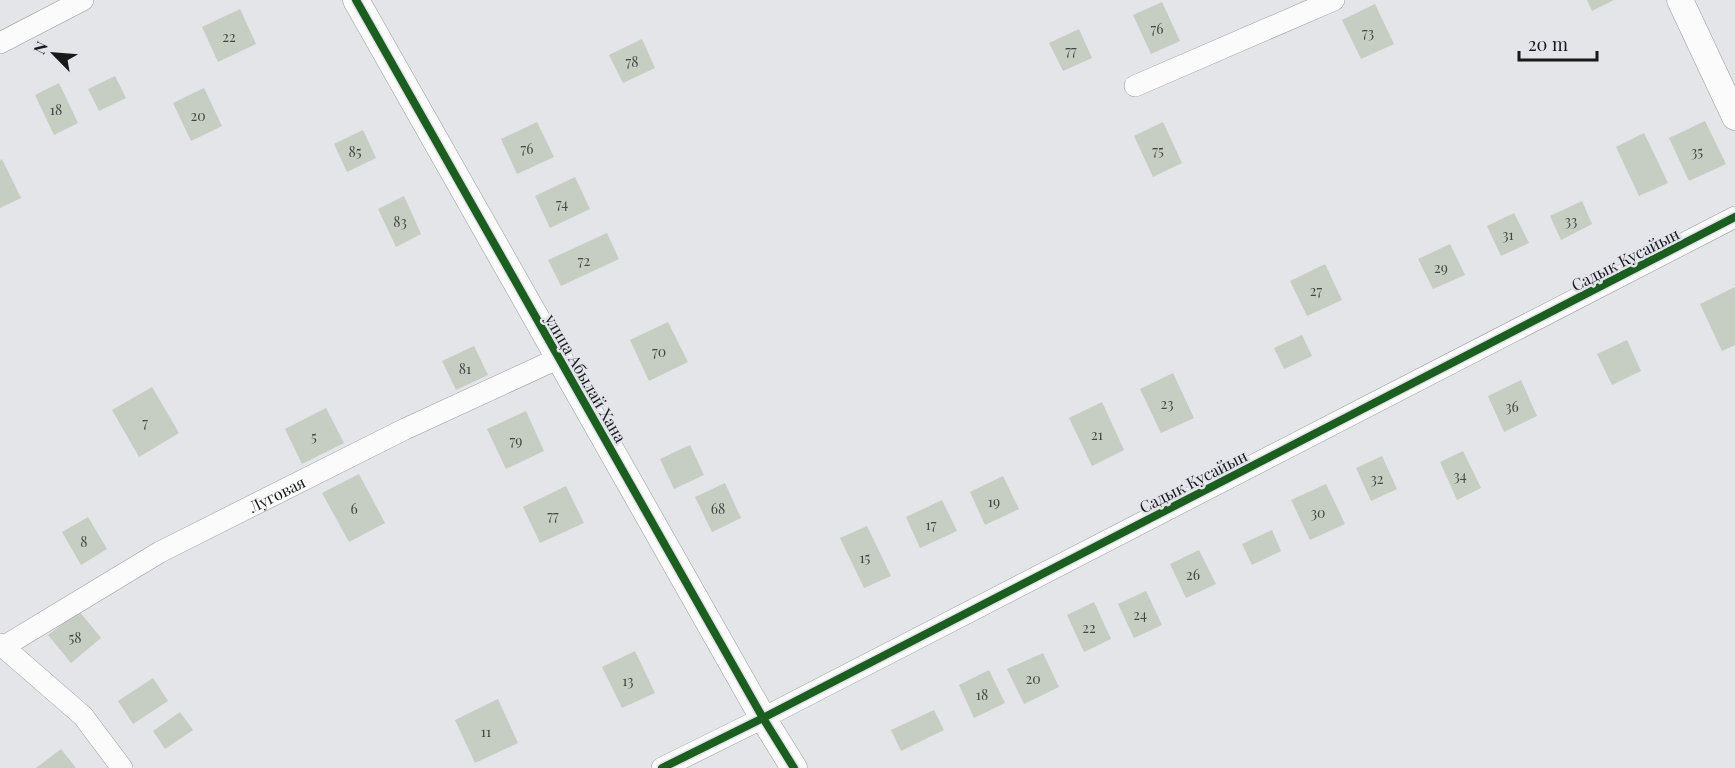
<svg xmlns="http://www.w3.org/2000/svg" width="1735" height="768" viewBox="0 0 1735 768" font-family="'Playfair Display',serif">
	<rect width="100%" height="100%" fill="#e4e5e9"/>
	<g fill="#c6cdc2">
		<path d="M1587,0h27l-22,11z"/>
		<path d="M1162,2l18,39 -29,13 -18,-39z"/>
		<path d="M1375,4l19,40 -33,15 -19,-39z"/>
		<path d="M240,9l16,35 -38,18 -16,-35z"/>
		<path d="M1079,29l13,29 -29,13 -14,-28z"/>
		<path d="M642,39l13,29 -32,15 -14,-28z"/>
		<path d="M115,76l11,22 -27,13 -11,-22z"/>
		<path d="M59,83l19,40 -24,12 -19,-40z"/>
		<path d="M204,88l18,38 -31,15 -18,-38z"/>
		<path d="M1705,121l21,43 -37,17 -20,-43z"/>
		<path d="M537,122l17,35 -37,17 -16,-35z"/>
		<path d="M1163,122l19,41 -29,14 -19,-41z"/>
		<path d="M363,130l13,28 -29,14 -13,-28z"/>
		<path d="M1644,133l24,50 -29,13 -23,-49z"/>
		<path d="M2,159l19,39 -21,10v-47z"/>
		<path d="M575,177l15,32 -40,19 -15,-32z"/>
		<path d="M404,196l17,38 -25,13 -18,-38z"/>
		<path d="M1582,201l10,23 -31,16 -11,-24z"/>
		<path d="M1514,213l15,30 -28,13 -14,-30z"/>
		<path d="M607,233l12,26 -58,27 -13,-26z"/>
		<path d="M1450,244l15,31 -32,14 -15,-30z"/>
		<path d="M1325,264l17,36 -35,16 -17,-35z"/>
		<path d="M1735,287v58l-13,6 -22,-47z"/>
		<path d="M668,322l20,40 -39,19 -19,-41z"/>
		<path d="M1302,335l10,21 -28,13 -10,-21z"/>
		<path d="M1627,340l14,31 -29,14 -15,-31z"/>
		<path d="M474,346l14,29 -32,15 -14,-29z"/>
		<path d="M1173,373l21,45 -33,15 -21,-44z"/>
		<path d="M1521,380l16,36 -33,16 -16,-36z"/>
		<path d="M152,387l27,46 -40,24 -27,-47z"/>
		<path d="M1102,402l22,48 -32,16 -23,-48z"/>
		<path d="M326,408l18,35 -42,21 -17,-35z"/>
		<path d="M526,411l18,40 -38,18 -19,-40z"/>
		<path d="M690,445l14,30 -30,14 -14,-30z"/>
		<path d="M1463,451l18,37 -24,12 -17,-38z"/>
		<path d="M1382,456l15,33 -26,12 -15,-33z"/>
		<path d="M359,474l26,49 -36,19 -27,-49z"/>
		<path d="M1003,476l16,33 -34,16 -15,-33z"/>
		<path d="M725,483l16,35 -29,14 -17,-35z"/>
		<path d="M1326,484l19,40 -35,16 -19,-40z"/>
		<path d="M566,486l18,37 -44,20 -17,-36z"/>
		<path d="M942,500l15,31 -37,17 -14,-31z"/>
		<path d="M88,517l19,32 -26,16 -19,-33z"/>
		<path d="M867,526l24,50 -27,12 -24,-50z"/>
		<path d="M1272,530l9,21 -29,14 -10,-21z"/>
		<path d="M1199,550l17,34 -30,14 -16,-34z"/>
		<path d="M1146,591l16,34 -28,13 -16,-34z"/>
		<path d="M1094,602l17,37 -27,13 -17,-37z"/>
		<path d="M79,611l22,27 -30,25 -23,-28z"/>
		<path d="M635,651l20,42 -33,15 -20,-41z"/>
		<path d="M1043,653l16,34 -35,17 -17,-35z"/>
		<path d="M989,670l16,33 -31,15 -15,-33z"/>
		<path d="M153,678l15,23 -35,23 -15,-23z"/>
		<path d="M498,699l20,44 -43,20 -20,-43z"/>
		<path d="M934,710l10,20 -43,21 -10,-21z"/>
		<path d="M180,712l13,18 -28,19 -12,-18z"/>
		<path d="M61,749l15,19h-40z"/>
	</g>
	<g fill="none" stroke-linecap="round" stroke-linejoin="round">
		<g stroke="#9a9a9d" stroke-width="22">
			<g id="minor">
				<path d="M0,43l83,-43"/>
				<path d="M1135,86l199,-86"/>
				<path d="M0,644l83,72 39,52"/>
				<path id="s1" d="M3,647l157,-95 245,-123 154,-71"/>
				<path d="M662,768l101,-50 972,-501"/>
			</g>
		</g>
		<g stroke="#9a9a9d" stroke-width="27">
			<g id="tertiary">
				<path d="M356,0l407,718 31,50"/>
				<path d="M1680,0l55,117"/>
			</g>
		</g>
		<use href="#minor" stroke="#fbfbfc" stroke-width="21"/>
		<use href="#tertiary" stroke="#fbfbfc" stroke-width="26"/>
		<g stroke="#e3e4ea" stroke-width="11">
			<g id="cycleway">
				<path d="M356,0l407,718 31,50"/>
				<path d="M662,768l101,-50 972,-501"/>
			</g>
		</g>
		<use href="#cycleway" stroke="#1b5e20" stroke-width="8"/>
	</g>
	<g text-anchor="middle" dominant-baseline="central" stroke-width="5" stroke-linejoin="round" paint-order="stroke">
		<g font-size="14" fill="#444645">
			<text x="1157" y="28">76</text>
			<text x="1368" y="32">73</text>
			<text x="229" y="36">22</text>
			<text x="1071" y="50">77</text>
			<text x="632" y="61">78</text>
			<text x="56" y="109">18</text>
			<text x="198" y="115">20</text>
			<text x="527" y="148">76</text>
			<text x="1158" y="150">75</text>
			<text x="355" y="151">85</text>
			<text x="1697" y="151">35</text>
			<text x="562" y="203">74</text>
			<text x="1571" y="220">33</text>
			<text x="400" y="221">83</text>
			<text x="1508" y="234">31</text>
			<text x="584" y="260">72</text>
			<text x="1441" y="267">29</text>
			<text x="1316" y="290">27</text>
			<text x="659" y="351">70</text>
			<text x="465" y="368">81</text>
			<text x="1167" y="403">23</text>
			<text x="1512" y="406">36</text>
			<text x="145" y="422">7</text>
			<text x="1097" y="434">21</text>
			<text x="314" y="436">5</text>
			<text x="516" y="440">79</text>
			<text x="1460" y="475">34</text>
			<text x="1377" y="478">32</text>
			<text x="994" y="501">19</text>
			<text x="354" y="508">6</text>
			<text x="718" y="508">68</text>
			<text x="1318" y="512">30</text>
			<text x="553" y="515">77</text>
			<text x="931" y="524">17</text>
			<text x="84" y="541">8</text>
			<text x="865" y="557">15</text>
			<text x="1193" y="574">26</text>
			<text x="1140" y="614">24</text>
			<text x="1089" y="627">22</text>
			<text x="75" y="637">58</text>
			<text x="1033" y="678">20</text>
			<text x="628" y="680">13</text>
			<text x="982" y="694">18</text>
			<text x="486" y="731">11</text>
		</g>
		<g font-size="16" fill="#18191b" stroke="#e3e4ea">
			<text transform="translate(1625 259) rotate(-27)">Садык Кусайын</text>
			<text transform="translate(586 378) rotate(60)">улица Абылай Хана</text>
			<text transform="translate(1193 481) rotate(-27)">Садык Кусайын</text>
			<text stroke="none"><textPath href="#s1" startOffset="314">Луговая</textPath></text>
		</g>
	</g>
	<g transform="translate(54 54) rotate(295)" stroke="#e3e4ea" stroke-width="4.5" paint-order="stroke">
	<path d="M0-4.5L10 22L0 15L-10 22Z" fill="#18191b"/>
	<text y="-9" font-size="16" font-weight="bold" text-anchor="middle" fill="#18191b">N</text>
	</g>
	<path d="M1519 51v9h78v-9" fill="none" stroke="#18191b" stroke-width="3"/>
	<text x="1528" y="51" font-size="18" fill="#18191b" stroke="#e3e4ea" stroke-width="4.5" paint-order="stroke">20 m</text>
</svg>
